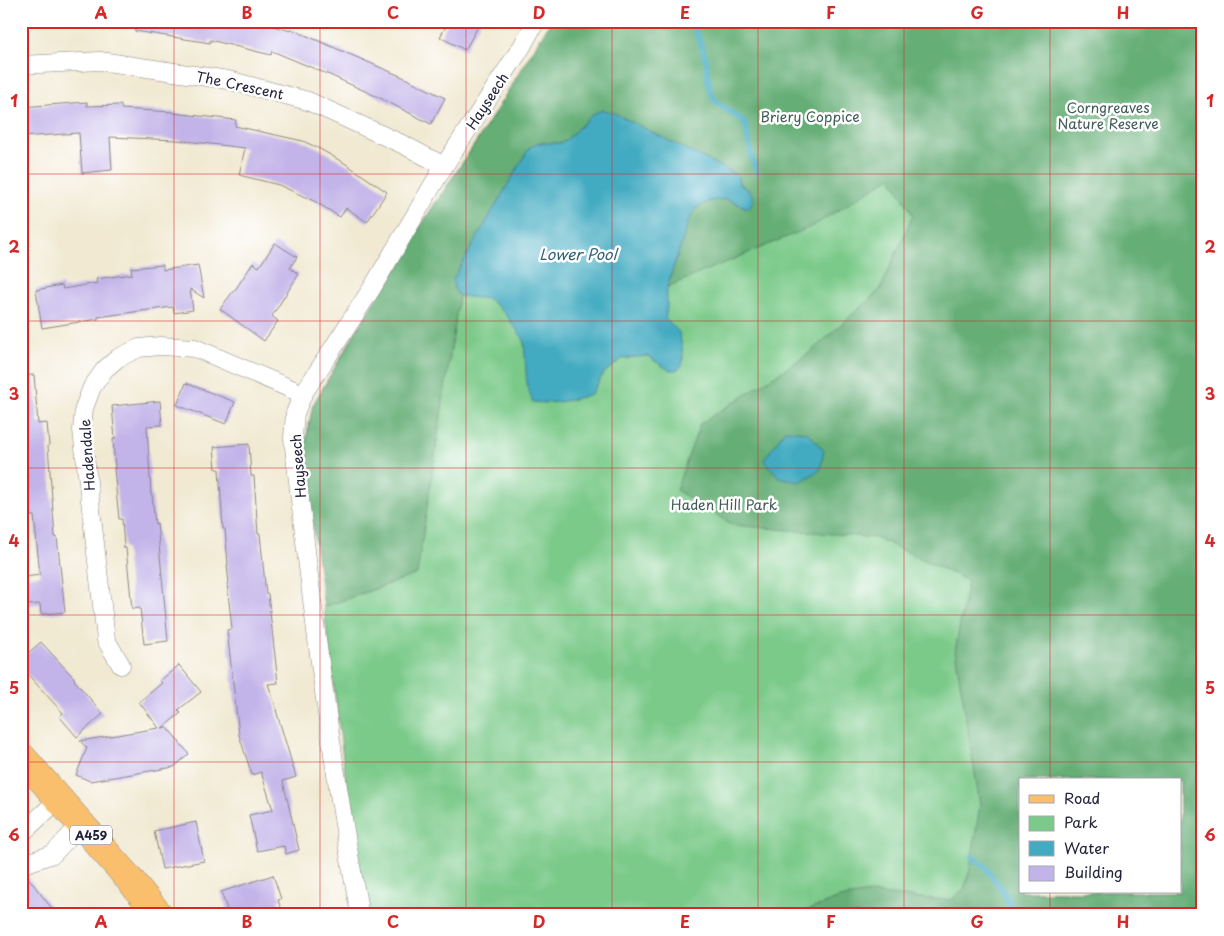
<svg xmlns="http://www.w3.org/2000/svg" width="1224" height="936" viewBox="0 0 1224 936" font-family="'Playpen Sans',sans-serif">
	<rect width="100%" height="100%" fill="#fff"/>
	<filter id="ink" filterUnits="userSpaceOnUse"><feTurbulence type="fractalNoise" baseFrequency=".02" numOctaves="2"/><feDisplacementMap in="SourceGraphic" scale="10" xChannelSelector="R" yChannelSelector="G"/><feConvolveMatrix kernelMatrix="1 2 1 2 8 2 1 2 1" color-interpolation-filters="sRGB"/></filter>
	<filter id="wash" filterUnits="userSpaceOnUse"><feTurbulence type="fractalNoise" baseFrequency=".0096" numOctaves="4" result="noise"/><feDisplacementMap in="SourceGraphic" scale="20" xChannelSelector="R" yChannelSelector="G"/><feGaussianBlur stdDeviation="1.12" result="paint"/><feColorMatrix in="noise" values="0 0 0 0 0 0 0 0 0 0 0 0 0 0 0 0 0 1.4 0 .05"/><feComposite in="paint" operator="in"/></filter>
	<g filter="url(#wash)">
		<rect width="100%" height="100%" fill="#f1e9d2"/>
		<path fill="#7cca8a" stroke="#4f7662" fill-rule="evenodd" d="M551,21h652v894h-837l-18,-119 -24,-189 -17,-172 6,-30 45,-77 73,-118 55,-83zM1020,780h160v112h-160z"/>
		<path fill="#65ae76" stroke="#446858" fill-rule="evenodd" d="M551,21h652v894h-407l43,-17 31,-5 50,5 31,2 13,-11 6,-20 10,-64 -25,-154 13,-70 -91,-43 -144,-13 -57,-35 24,-66 107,-69 73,-65 33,-75 -22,-38 -78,49 -146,61 21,-64 7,-14 14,-8 18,-2 18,8 4,-17 -10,-6 -1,-7 -145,-63 -27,26 -6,3h-23l-83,145 5,8 -42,278 -93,33 -21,-153 10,-49 45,-77 73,-118 55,-83zM1020,780h160v112h-160z"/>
		<g fill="#42abc1" stroke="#32667e">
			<path d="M602,110l10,2 123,62 3,3 1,7c10,6 20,12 10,24l-4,-1 -18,-8 -18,2 -14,8 -7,14 -21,64v21l-2,10 14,14 4,20v10l-2,5 -5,3h-7l-22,-14 -25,3 -18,14 -13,21c-19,6 -38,11 -58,8l-6,-15 -3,-47 -18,-25 -17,-16 -30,-3 -5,-8 -1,-9 76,-131 8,-5h23l6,-3 27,-26z"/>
			<path d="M785,430l22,2 17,19 -4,19 -20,12 -21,-5 -15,-17z"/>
		</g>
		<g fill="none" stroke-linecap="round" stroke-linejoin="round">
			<g stroke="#42abc1" stroke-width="6">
				<path d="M690,21c7,12 13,26 16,40 2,12 1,27 8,38 8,11 22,14 31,25l7,34 5,14"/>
				<path d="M972,857l13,10 16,21 15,27"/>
			</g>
		</g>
		<g id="blocks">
			<g fill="#c2b4e9">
				<path d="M135,21h119l37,10v-2l114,49 40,20 -14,26 -51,-26 -48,-22 -60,-25 -1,4 -61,-15v3l-75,-12z"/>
				<path d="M449,21h32l-16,29 -25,-13z"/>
				<path d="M87,102v4l34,-1v4l52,3v1l63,7 -1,6 68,15 17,8 26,15 41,28 -20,30 -21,-14 -6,9 -24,-15 -37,-17 -40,-10 6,-27 -69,-8 -66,-3 2,33 -30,3 -3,-40 -58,4v-30z"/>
				<path d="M275,243l22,14 -7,11 9,6 -27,42 6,5 -14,20 -44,-32 14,-19h1l18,-27 6,4z"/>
				<path d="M163,265v5l35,-5 6,33 -14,-9 3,21 -19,3 -1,-6 -32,4 -43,6v2l-56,9 -6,-38 26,-5 1,4 34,-6 -1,-4 36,-5 -1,-6z"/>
				<path d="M34,375l4,49 9,-1 2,22 -1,1 7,91h2l8,75 -24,2 -1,-10 -12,1 -3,-28 15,-2 -6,-59h-3l-6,-69 -4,1v-72z"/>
				<path d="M186,383l49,19 -9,22 -49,-19z"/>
				<path d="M160,401l2,24 -15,1 4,69h1l3,29 2,-1 11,118 -24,3 -4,-36 -8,1 -6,-61h-2l-2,-29h-3l-5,-50h1l-2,-30h2l-3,-33z"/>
				<path d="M249,444l2,32h3l4,58h2l6,60h2l10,89 -10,1 9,26h-1l20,67 -13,4 16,69 -13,4 -2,-8 -27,5 -8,-36 24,-5 -12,-38 -9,3 -13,-40 -12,-105 5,-1 -5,-46h2l-2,-18h1l-3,-36h-2l-4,-60h-3l-2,-22z"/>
				<path d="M41,642l34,37 -1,1 29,34 -26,23 -18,-21 4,-3 -42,-46v-8z"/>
				<path d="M179,665l22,27 -23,18 3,3 -19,15 5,-1 22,27 -15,13 -84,14 -14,-6 11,-27 -7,-7 79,-13 -20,-26 23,-19 -2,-2z"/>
				<path d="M196,822l8,39 -42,8 -8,-38z"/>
				<path d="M21,875h5l31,40h-36z"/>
				<path d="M273,875l8,24 -3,1 5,15h-54l-8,-23z"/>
			</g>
		</g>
	</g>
	<g filter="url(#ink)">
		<use href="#blocks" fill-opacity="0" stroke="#8a8686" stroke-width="1"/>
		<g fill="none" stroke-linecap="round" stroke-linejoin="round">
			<g stroke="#8a8686" stroke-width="19">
				<g id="minor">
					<path d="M21,65l79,-4 128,19 80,21 96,44 40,21"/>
					<path d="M121,665l-15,-25 -24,-210 2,-22 8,-21 13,-18 13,-11 21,-10 21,-2 35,2 108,46"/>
					<path d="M21,834l38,-35"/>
					<path d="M21,865l32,-11 28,-30"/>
					<path d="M360,915c-30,-158 -49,-317 -67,-477l2,-25 8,-19 69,-106 72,-122 77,-118 15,-27"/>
				</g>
			</g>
			<g stroke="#8a8686" stroke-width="29">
				<path id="primary" d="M21,756l110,125 28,34"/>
			</g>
			<use href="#minor" stroke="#fff" stroke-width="18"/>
			<use href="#primary" stroke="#f9bf6d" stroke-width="28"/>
		</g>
	</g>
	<path fill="none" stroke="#d62828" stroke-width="1" stroke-opacity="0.55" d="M174,21v894M320,21v894M466,21v894M612,21v894M758,21v894M904,21v894M1050,21v759M21,174h1182M21,321h1182M21,468h1182M21,615h1182M21,762h1182M1050,892v23"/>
	<g text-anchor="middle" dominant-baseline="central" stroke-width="5" stroke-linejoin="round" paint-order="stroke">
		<rect fill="#fff" stroke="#646476" stroke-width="1" x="70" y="825.5" width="42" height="19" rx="4"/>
		<g font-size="12" font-weight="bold" fill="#22223b">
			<text x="91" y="835">A459</text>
		</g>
		<g font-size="14" fill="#22223b" stroke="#fff">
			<text transform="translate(240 85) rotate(12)">The Crescent</text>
			<text transform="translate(487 101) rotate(-57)">Hayseech</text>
			<text transform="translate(87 455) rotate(-94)">Hadendale</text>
			<text transform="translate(298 466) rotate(-95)">Hayseech</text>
		</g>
		<g font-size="14" fill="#425d57" stroke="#fff">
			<text x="1108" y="107">Corngreaves<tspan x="1108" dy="16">Nature Reserve</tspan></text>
			<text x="810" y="116">Briery Coppice</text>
			<text x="724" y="504">Haden Hill Park</text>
		</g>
		<g font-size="15" font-style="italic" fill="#306077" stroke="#fff">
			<text x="578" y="253">Lower Pool</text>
		</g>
	</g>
	<rect width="1224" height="936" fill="none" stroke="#fff" stroke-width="55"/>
	<rect x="1019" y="778" width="162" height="115" fill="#ffffff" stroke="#a7a7b1"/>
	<rect x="1029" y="795" width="25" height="8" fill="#f9bf6d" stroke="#a7a7b1"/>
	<text x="1064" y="804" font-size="15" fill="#22223b">Road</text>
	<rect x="1029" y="816" width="25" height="15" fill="#7cca8a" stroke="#a7a7b1"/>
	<text x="1064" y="828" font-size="15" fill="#22223b">Park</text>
	<rect x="1029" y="841" width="25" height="15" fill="#42abc1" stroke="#a7a7b1"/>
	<text x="1064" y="854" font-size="15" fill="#22223b">Water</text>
	<rect x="1029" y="866" width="25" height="15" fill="#c2b4e9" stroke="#a7a7b1"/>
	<text x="1064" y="878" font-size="15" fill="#22223b">Building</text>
	<rect x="28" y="28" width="1168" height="880" fill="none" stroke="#d62828" stroke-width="2"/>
	<g font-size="16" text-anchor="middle" font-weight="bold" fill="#d62828">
		<text x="101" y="19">A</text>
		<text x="247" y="19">B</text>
		<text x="393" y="19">C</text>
		<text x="539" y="19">D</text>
		<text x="685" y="19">E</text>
		<text x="831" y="19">F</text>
		<text x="977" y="19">G</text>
		<text x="1123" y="19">H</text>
		<text x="14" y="107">1</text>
		<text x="1210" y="107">1</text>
		<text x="14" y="253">2</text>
		<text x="1210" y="253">2</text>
		<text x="14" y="400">3</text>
		<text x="1210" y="400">3</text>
		<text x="14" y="547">4</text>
		<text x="1210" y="547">4</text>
		<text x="14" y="694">5</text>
		<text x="1210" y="694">5</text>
		<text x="14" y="841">6</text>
		<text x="1210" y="841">6</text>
		<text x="101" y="928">A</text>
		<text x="247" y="928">B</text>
		<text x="393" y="928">C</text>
		<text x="539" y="928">D</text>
		<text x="685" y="928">E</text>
		<text x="831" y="928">F</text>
		<text x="977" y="928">G</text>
		<text x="1123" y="928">H</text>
	</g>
</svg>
